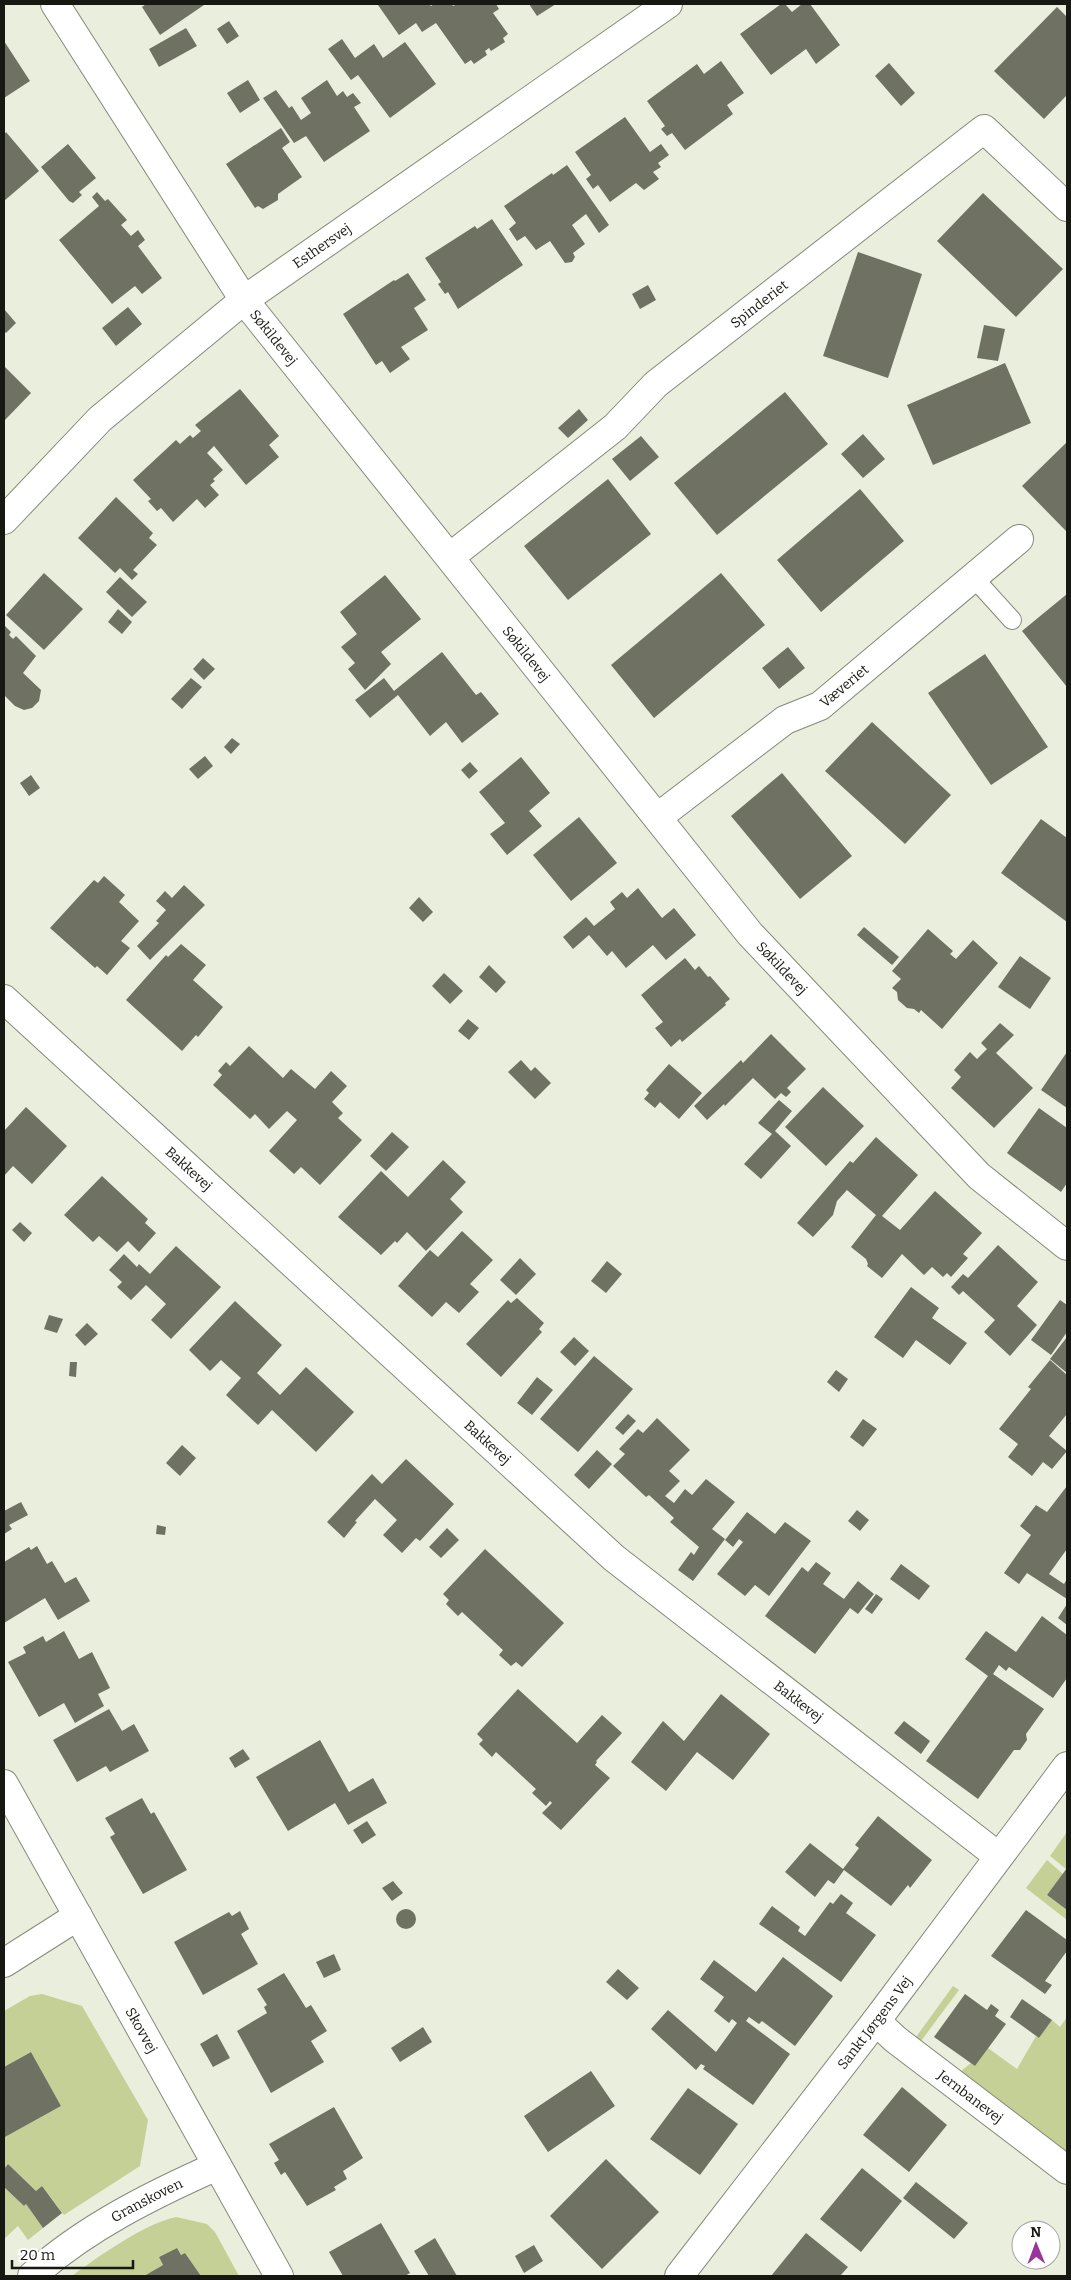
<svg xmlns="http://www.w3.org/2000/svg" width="1071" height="2280" viewBox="0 0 1071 2280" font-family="Bitter,serif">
	<rect width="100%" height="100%" fill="#eaeedc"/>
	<g fill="#c5d096">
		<path d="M1067,1832v36l-1,1 -16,-13z"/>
		<path d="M1047,1860l16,14 -16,21 20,15v10l-41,-32z"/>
		<path d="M953,1986l6,4 -38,51 -5,-4z"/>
		<path d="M42,1994l40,12 66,114 -8,46 -76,49 -22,-29 -6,5 -28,-27 -4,5v-35l1,3 56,-31 -30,-54 -27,15v-56l26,-15z"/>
		<path d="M1067,2017v135l-107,-80 11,-9 4,3 13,-18 29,21 19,-33 3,2 13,-18 8,7z"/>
		<path d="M4,2187l20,19 2,-2 17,24 -15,12 -10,-14 -14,13z"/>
		<path d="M176,2217l31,7 8,8 24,44h-38l-16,-23 -4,2 -4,-7 -18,9 4,8 -19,11h-72c27,-20 72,-52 104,-59z"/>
	</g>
	<g fill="#6f7262">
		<path d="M146,4h57l1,1 -44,30 -18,-28z"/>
		<path d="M380,4h49l2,2 3,-2h18l1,2 4,-2h39l3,5 -6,4 15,21 -5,4 2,4 -14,9 -2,-3 -4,3 2,4 -13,9 -3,-4 -6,4 -29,-41 -14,9 -6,-9 -17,12 -21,-30z"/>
		<path d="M529,4h27l-19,12z"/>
		<path d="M781,4h4l7,8 10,-8h8l30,41 -24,19 -10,-15 -35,26 -31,-41z"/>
		<path d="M1057,7l10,10v78l-23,24 -50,-48z"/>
		<path d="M229,21l10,15 -12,8 -10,-15z"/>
		<path d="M186,28l11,18 -38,21 -10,-18z"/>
		<path d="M342,39l13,19 19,-14 9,14 22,-16 31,42 -46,34 -32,-43 -7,5 -23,-31z"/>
		<path d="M4,41l26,40 -26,17z"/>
		<path d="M721,61l23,32 -17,12 6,9 -48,36 -13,-17 -5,3 -6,-7 4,-3 -18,-25 50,-37 7,10z"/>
		<path d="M889,63l26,30 -14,13 -26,-30z"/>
		<path d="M248,80l12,20 -20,13 -13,-20z"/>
		<path d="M327,80l10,16 6,-5 4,6 6,-4 8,10 -7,4 16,24 -46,31 -18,-26 -12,7 -31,-45 13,-8 13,18 3,-2 9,14 10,-7 -10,-15z"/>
		<path d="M625,117l25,35 11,-8 8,11 -11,8 3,4 -8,5 6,7 -15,11 -8,-7 -26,19 -12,-17 -5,4 -7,-10 5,-4 -16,-23z"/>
		<path d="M281,128l9,14 -8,6 20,29 -24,17v6l-15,9 -5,-3 -3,2 -29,-44z"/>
		<path d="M6,132l33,39 -35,30v-66z"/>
		<path d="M68,144l28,34 -17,14 3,3 -9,8 -4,-2 -28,-34z"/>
		<path d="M567,165l42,60 -10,8 -13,-19 -14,11 13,19 -12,9 2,4 -3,5 -7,1 -15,-22 -14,9 -11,-14 -8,5 -8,-12 7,-6 -12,-17 48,-33 1,2z"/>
		<path d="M97,192l8,9 3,-2 19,21 -6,5 10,11 7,-6 7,10 -7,6 24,32 -20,16 -7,-8 -23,18 -53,-64 40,-34 -7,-9z"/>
		<path d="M983,193l80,76 -47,48 -79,-76z"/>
		<path d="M492,219l31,46 -65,44 -10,-17 -3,2 -7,-10 3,-2 -16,-24 50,-32 2,3z"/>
		<path d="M858,252l64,22 -34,104 -65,-22z"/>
		<path d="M408,273l18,27 -12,8 14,22 -27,17 9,12 -20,14 -8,-12 -6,4 -33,-51 51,-34 1,1z"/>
		<path d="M648,285l8,15 -16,9 -8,-15z"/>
		<path d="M128,307l14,17 -26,22 -14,-18z"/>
		<path d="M4,309l12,14 -10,10 -2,-2z"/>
		<path d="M984,325l21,4 -7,32 -21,-3z"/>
		<path d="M1005,363l26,60 -98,42 -26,-60z"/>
		<path d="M4,366l27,27 -27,28z"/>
		<path d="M240,389l39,47 -10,9 10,12 -33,28 -32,-39 -7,7 16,17 -10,9 2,2 -5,4 9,10 -14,13 -8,-9 -24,23 -12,-14 -4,3 -9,-10 3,-2 -18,-19 43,-40 4,4 10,-9 3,3 8,-7 -6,-6z"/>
		<path d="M785,392l43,52 -111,91 -43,-52z"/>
		<path d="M579,409l9,11 -20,18 -10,-10z"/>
		<path d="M863,434l22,25 -22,19 -22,-24z"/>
		<path d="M641,436l18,21 -29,24 -18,-22z"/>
		<path d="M1067,442v90l-45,-46z"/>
		<path d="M608,479l43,55 -83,66 -44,-54z"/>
		<path d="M860,489l44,52 -83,71 -44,-52z"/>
		<path d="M116,497l37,36 -4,5 8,7 -24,25 5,4 -6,6 -12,-12 -5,5 -37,-35z"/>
		<path d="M44,573l39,36 -39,41 -38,-35z"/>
		<path d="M721,573l44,52 -111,93 -43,-53z"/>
		<path d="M385,575l36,44 -40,33 10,12 -26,26 -17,-21 7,-6 -14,-16 16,-13 -17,-22z"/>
		<path d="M120,577l27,25 -15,15 -26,-25z"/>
		<path d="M1067,594v93l-45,-56z"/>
		<path d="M118,609l14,13 -10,12 -14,-12z"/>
		<path d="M4,625l7,7 -2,3 4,4 3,-3 20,20 -13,17 18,17 -2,11 -7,7 -8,2 -9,-4 -11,-11z"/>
		<path d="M788,647l17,21 -26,21 -17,-21z"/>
		<path d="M442,652l34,43 5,-3 18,22 -37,29 -16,-21 -16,14 -32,-41 -28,23 -15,-18 29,-22 10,13z"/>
		<path d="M985,654l63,93 -57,38 -63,-92z"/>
		<path d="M203,658l12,11 -11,11 -11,-11z"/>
		<path d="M191,678l11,9 -20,22 -11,-10z"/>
		<path d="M872,722l79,73 -46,49 -80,-73z"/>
		<path d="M232,738l8,6 -9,10 -7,-7z"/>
		<path d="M205,756l8,10 -15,13 -9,-10z"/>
		<path d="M521,757l29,36 -21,18 13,15 -35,29 -17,-21 15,-11 -26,-31z"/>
		<path d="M470,762l8,9 -9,8 -8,-9z"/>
		<path d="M782,773l70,83 -52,43 -69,-83z"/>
		<path d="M31,775l9,13 -11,8 -9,-13z"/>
		<path d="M579,817l38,46 -46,38 -38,-46z"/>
		<path d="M1041,819l26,19v84l-66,-49z"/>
		<path d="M104,876l21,19 -6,7 20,19 -18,20 9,7 -23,27 -10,-9 -2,2 -45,-40 44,-48 4,3z"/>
		<path d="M184,885l21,20 -55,55 -13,-14 22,-23 -3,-2 10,-11 -10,-9 9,-10 7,7z"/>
		<path d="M638,888l24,30 12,-10 22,27 -30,25 -13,-15 -27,23 -14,-17 -5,5 -18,-21 -16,14 -10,-12 23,-20 8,9 21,-17 -5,-7 12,-10 5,6z"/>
		<path d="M419,897l14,15 -10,10 -14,-14z"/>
		<path d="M864,927l35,30 -7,8 -35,-30z"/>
		<path d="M928,929l25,22 -3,3 6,5 17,-19 25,23 -56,66 -21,-19 -2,3 -5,-4 -7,-1 -9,-8 -1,-8 -5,-4 9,-9 -9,-8z"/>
		<path d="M181,944l25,21 -13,15 30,27 -25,30 -2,-2 -14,16 -56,-51 40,-45 2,2z"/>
		<path d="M1020,956l31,22 -21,31 -32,-22z"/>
		<path d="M685,958l10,12 4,-4 9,11 2,-1 20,23 -5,4 1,2 -44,37 -2,-3 -9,8 -16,-19 8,-6 -22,-27z"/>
		<path d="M489,965l17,17 -10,11 -17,-16z"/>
		<path d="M444,973l19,18 -13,13 -18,-18z"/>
		<path d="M468,1019l11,9 -10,12 -11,-9z"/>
		<path d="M1000,1023l14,12 -18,18 37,35 -39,40 -43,-40 10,-11 -7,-7 16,-18 7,7 10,-10 -6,-6z"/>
		<path d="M771,1034l35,35 -19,19 4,4 -5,5 -5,-4 -6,6 -22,-21 -28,28 -1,-2 -17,16 -13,-14 47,-46 2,3z"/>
		<path d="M249,1046l34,32 8,-9 24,20 16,-18 16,15 -15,16 11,11 -5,5 24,22 -42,45 -19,-18 -7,7 -25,-23 28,-31 -10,-9 -18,18 -14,-15 -5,5 -37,-34 9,-10 -4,-4 8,-9 4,4z"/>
		<path d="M1067,1052v56l-26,-18z"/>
		<path d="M521,1060l10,11 4,-4 16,16 -16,16 -27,-27z"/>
		<path d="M669,1064l33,29 -23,26 -19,-17 -5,6 -11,-9 5,-6 -3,-3z"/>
		<path d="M823,1087l41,39 -38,40 -41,-39z"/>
		<path d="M779,1100l13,11 -17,20 16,15 -30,33 -17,-15 28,-30 -14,-11z"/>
		<path d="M26,1107l41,39 -35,38 -19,-18 -9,10v-45z"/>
		<path d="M1039,1108l28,20v55l-6,9 -54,-39z"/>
		<path d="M392,1132l17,15 -23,24 -16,-15z"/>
		<path d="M876,1137l42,38 -36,41 18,14 35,-39 47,42 -19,21 5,4 -17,19 -4,-4 -4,4 -11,-10 -8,8 -22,-21 -20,24 -15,-12 1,-2 -2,-5 -15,-12 25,-32 -29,-25 -10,11 -4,14 -20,22 -16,-14 53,-62 3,2z"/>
		<path d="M443,1160l23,22 -16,17 13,13 -37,39 -19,-19 -10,11 -2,-2 -14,14 -43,-38 43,-46 27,26z"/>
		<path d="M102,1176l46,43 -3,4 11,10 -17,19 -11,-11 -11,11 -18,-16 -6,6 -29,-27z"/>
		<path d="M20,1222l12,11 -8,9 -12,-12z"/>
		<path d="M462,1231l31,29 -23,24 9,8 -20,21 -13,-11 -14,15 -34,-31 32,-36 8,7z"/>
		<path d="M998,1245l40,37 -21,24 20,19 -27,31 -26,-24 11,-12 -32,-29 -4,4 -8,-8 12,-13 5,4z"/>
		<path d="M176,1246l45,41 -50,52 -20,-19 15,-16 -20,-19 -15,15 -14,-13 5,-5 -13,-12 15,-16 13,13 2,-3 11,10z"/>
		<path d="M520,1258l16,16 -20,21 -16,-15z"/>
		<path d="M607,1261l15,13 -16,19 -15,-12z"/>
		<path d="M911,1287l28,21 -7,10 35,25 -17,22 -34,-25 -13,18 -29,-21z"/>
		<path d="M517,1298l27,25 -5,6 3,3 -41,45 -35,-33 42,-44 3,3z"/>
		<path d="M1060,1300l7,5v27l-16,23 -20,-15z"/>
		<path d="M235,1301l47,44 -25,28 23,22 26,-28 48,45 -38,40 -44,-42 -14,15 -32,-30 15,-17 -20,-18 -11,11 -21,-21z"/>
		<path d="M49,1315l14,4 -6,14 -13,-4z"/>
		<path d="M87,1323l11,11 -13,12 -10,-11z"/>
		<path d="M574,1337l15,14 -14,15 -15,-14z"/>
		<path d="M1067,1337v36l-17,-14z"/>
		<path d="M594,1356l39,33 -55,63 -38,-33z"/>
		<path d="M1050,1360l17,15v39l-18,22 18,15 -15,18 -9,-7 -11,14 -24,-19 10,-13 -19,-15 32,-40 -3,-2z"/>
		<path d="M70,1362h7l-1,15 -7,-1z"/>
		<path d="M836,1370l12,9 -9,13 -12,-10z"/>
		<path d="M537,1377l16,13 -21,25 -15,-12z"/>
		<path d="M628,1414l8,7 -13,14 -8,-7z"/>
		<path d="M657,1418l33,32 -21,21 11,10 -15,15 9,7 11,-14 7,6 14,-16 29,23 -23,27 13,10 -32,42 -15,-11 13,-18 3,3 5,-8 -29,-25 4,-4 -25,-23 -3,2 -33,-31 12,-12 -6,-5 19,-20 5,4z"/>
		<path d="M863,1419l14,10 -14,18 -13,-10z"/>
		<path d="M182,1445l14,13 -16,18 -14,-13z"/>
		<path d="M597,1450l15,14 -23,25 -15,-14z"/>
		<path d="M406,1459l48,45 -34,37 -4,-3 -14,15 -19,-18 14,-15 -22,-21 -20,22 2,1 -13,16 -17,-16 45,-48 10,10z"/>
		<path d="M1067,1486v63l-18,25 15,10 3,-5v20l-40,-26 -8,11 -15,-11 27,-38 -11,-9 16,-21 11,7z"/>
		<path d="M21,1502l7,13 -19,10 3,4 -8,5v-23z"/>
		<path d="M857,1510l12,10 -9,11 -12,-10z"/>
		<path d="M747,1512l28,22 10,-12 26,19 -42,55 -14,-11 -10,11 -28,-22 26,-32 -4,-3 -6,8 -8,-7z"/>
		<path d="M157,1525l9,2 -1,8 -9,-1z"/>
		<path d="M447,1528l12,12 -18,18 -12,-11z"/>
		<path d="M37,1546l10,18 5,-3 13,22 11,-6 14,24 -32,19 -13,-22 -41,25v-61l25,-15 2,3z"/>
		<path d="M485,1549l79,74 -42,44 -6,-5 -5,4 -12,-11 4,-5 -41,-38 -4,4 -12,-12 3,-4 -6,-6z"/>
		<path d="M816,1562l15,11 -8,11 21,15 14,-18 16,13 -16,20 -8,-6 -35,46 -50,-38 37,-49 6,5z"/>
		<path d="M901,1564l29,22 -11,14 -29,-21z"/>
		<path d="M876,1594l7,5 -11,15 -7,-5z"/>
		<path d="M1067,1604v21l-9,-7z"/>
		<path d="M1042,1616l25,19v43l-14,20 -44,-31 -3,4 -7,-6 -6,9 51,35 -18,25 1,6 -7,10h-6l-36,49 -52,-38 62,-85 -23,-17 21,-28 30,21z"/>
		<path d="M64,1631l15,28 13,-7 18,36 -12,6 6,12 -29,17 -11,-20 -25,14 -31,-55 18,-9 -3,-6 20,-11 3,6z"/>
		<path d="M518,1689l59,54 25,-28 20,18 -26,28 1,1 -2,3 15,13 -49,52 -19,-17 10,-10 -2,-2 -4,5 -14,-13 4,-4 -40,-37 -4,5 -13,-13 4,-4 -6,-6z"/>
		<path d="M721,1694l49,40 -37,46 -36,-28 -31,39 -35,-29 32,-41 21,20z"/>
		<path d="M109,1709l13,22 12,-7 15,27 -39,21 -4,-6 -29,16 -24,-42z"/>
		<path d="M904,1721l26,20 -9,13 -27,-21z"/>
		<path d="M320,1740l29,52 24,-14 14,25 -39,22 -13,-22 -47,28 -32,-54z"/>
		<path d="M243,1749l7,10 -15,9 -6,-10z"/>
		<path d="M142,1798l9,16 3,-2 33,58 -44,24 -33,-57 5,-3 -10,-16z"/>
		<path d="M878,1816l54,44 -22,28 -2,-3 -17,21 -47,-36 -10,14 -6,-4 -13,17 -30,-25 25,-29 33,26 16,-21 -4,-3z"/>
		<path d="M367,1821l9,14 -14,9 -9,-14z"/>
		<path d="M1067,1868v42l-20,-15z"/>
		<path d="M393,1881l10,12 -11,8 -10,-13z"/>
		<path d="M841,1894l12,9 -7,10 30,22 -35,47 -82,-58 13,-18 28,21 -2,4 7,5 25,-34 3,2z"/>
		<circle cx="406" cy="1919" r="10"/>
		<path d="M1026,1910l41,30v11l-22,30 7,4 -7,9 -54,-38z"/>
		<path d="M240,1911l9,18 -8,5 17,30 -55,31 -29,-53 55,-30 3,4z"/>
		<path d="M334,1954l7,16 -17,8 -8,-16z"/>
		<path d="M783,1957l50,39 -38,50 -33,-25 -3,3 -10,-7 -3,4 44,33 -37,51 -50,-36 2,-3 -4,-2 -5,6 -45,-41 17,-19 48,42 21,-29 -5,-4 -3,4 -15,-12 10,-14 -24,-18 14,-19 42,32z"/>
		<path d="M618,1969l21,19 -12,12 -21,-18z"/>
		<path d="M284,1973l22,35 5,-3 16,26 -16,10 13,21 -53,31 -34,-62 30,-18 -3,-6 3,-2 -10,-16z"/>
		<path d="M965,1994l22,16 4,-6 8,6 -4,6 11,8 -31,42 -41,-29z"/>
		<path d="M1022,1999l30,21 -13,18 -29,-21z"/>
		<path d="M423,2027l9,15 -32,20 -9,-14z"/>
		<path d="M217,2034l13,24 -17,9 -13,-23z"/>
		<path d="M31,2052l30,54 -56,31 -1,-70z"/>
		<path d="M591,2071l24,35 -67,46 -24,-36z"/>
		<path d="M902,2087l45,38 -38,47 -46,-37z"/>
		<path d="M688,2088l50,36 -38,51 -50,-36z"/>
		<path d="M334,2107l29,51 -20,13 4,8 -13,8 2,3 -29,16 -22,-34 -4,3 -7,-12 5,-3 -10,-16z"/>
		<path d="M606,2159l53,53 -57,57 -52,-53z"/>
		<path d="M8,2164l28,27 6,-5 20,27 -19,15 -17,-24 -2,2 -20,-19v-18z"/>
		<path d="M862,2168l40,33 -41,51 -41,-33z"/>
		<path d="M916,2182l52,41 -14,16 -51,-41z"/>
		<path d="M381,2223l29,50 -5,3h-62l-14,-24z"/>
		<path d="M806,2233l42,34 -8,9h-69z"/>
		<path d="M435,2238l22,38h-28l-15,-25z"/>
		<path d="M534,2245l9,16 -19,12 -9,-17z"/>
		<path d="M177,2248l4,7 4,-2 16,23h-57l19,-11 -4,-8z"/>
	</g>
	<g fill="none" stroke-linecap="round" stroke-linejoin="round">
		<g stroke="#868978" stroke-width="20">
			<path id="service" d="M974,578l38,42"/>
		</g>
		<g stroke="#868978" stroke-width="30">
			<g id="minor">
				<path id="s1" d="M55,4l189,296 506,634 229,242 88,70"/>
				<path id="s2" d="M4,520l96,-101 144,-119 424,-296"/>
				<path id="s3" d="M450,557l165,-130 41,-43 328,-255 83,78"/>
				<path id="s4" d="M658,817l127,-97 35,-14 199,-167"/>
				<path id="s5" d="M4,999l610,559 384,298"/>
				<path id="s6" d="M876,2021l19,18 172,131"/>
				<path id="s7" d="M32,2276c53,-48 120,-81 185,-110"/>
			</g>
		</g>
		<g stroke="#868978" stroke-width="30">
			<g id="tertiary">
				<path id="s8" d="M4,1784l275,492"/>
				<path d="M4,1963l74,-47"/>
				<path id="s9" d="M679,2276l197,-255 191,-255"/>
			</g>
		</g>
		<use href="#service" stroke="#fff" stroke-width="18"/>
		<use href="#minor" stroke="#fff" stroke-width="28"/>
		<use href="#tertiary" stroke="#fff" stroke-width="28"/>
	</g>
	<g text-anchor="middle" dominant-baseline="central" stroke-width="4.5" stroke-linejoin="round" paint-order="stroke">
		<g font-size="14" fill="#171812" stroke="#fff">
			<text stroke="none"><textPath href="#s2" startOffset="421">Esthersvej</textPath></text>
			<text stroke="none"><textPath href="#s3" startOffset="400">Spinderiet</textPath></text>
			<text stroke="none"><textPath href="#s1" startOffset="399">Søkildevej</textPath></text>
			<text stroke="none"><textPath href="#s1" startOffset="804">Søkildevej</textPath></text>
			<text stroke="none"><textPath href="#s4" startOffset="229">Væveriet</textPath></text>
			<text stroke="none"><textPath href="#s1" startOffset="1209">Søkildevej</textPath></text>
			<text stroke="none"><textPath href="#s5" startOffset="251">Bakkevej</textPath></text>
			<text stroke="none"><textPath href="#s5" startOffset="656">Bakkevej</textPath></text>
			<text stroke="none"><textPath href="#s5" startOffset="1061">Bakkevej</textPath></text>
			<text stroke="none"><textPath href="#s9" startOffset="320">Sankt Jørgens Vej</textPath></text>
			<text stroke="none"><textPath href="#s8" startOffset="282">Skovvej</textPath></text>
			<text stroke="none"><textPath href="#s6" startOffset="121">Jernbanevej</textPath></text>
			<text stroke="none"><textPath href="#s7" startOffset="138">Granskoven</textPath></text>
		</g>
	</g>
	<rect width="1071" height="2280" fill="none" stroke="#171812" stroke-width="10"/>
	<g transform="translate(1036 2245) rotate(359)"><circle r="24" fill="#ffffff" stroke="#a2a3a0"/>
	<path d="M0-4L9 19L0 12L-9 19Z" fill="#99359b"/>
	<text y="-8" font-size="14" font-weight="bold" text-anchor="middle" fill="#171812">N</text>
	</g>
	<path d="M12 2260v8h121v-8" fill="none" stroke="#171812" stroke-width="2.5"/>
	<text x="20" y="2260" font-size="15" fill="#171812" stroke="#ffffff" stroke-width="4" paint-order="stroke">20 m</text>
</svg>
